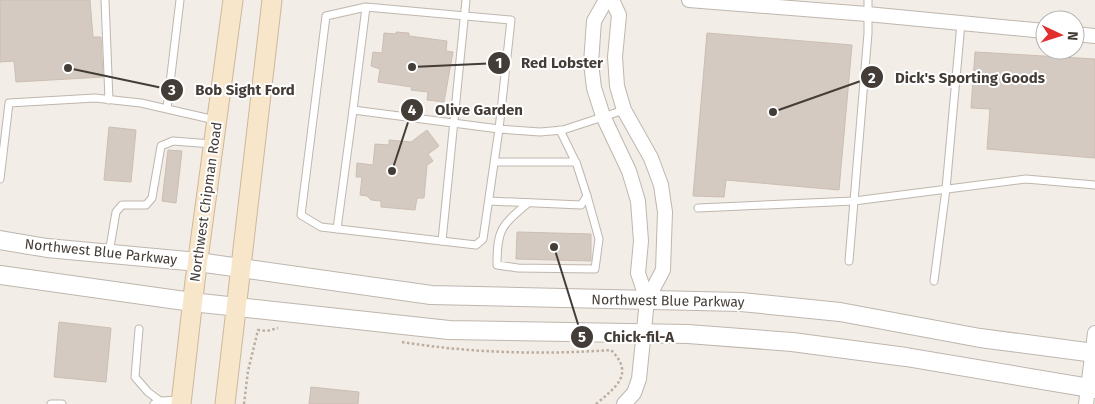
<svg xmlns="http://www.w3.org/2000/svg" width="1095" height="404" viewBox="0 0 1095 404" font-family="'Fira Sans',sans-serif">
	<rect width="100%" height="100%" fill="#f2ede7"/>
	<g fill="#d5cac1" stroke="#ccbeb2">
		<path d="M0,0h90l3,37h8l2,40 -87,5 -2,-21 -14,1z"/>
		<path d="M396,32l13,1v3l38,5 -1,10 7,1 -9,50 -17,-2 1,-8 -17,-2 1,-3 -34,-5 2,-13 -9,-3 2,-14 9,1 2,-20 12,1z"/>
		<path d="M707,33l145,12 -13,145 -113,-10 -2,17 -31,-1z"/>
		<path d="M975,52l120,7v99l-108,-9 3,-40 -19,-1z"/>
		<path d="M109,127l27,3 -5,52 -27,-2z"/>
		<path d="M427,130l12,16 -11,8 5,7 -6,4 -3,33h-7l-2,12 -34,-3v-6l-10,-1 -4,-4 -7,-1 2,-18h-6l1,-14 16,2 2,-21 14,1v-5l22,2z"/>
		<path d="M168,150l14,1 -6,52 -14,-2z"/>
		<path d="M517,232l74,2v27l-75,-2z"/>
		<path d="M59,322l52,6 -5,54 -52,-5z"/>
		<path d="M311,387l48,5 -1,12h-49z"/>
	</g>
	<g fill="none" stroke-linecap="round" stroke-linejoin="round">
		<g stroke="#bfb6ae" stroke-width="9">
			<g id="service">
				<path d="M105,0l4,100"/>
				<path d="M366,7l145,13 -12,109 -16,110 -7,6 -155,-18 -20,-12 25,-199 40,-9 -13,103 146,19 41,3 23,-2 61,-20"/>
				<path d="M167,108l13,-108"/>
				<path d="M495,162h81"/>
				<path d="M0,179l9,-76 86,-5 46,5 74,17"/>
				<path d="M489,201l92,4 6,-9 -10,-31 -17,-35"/>
				<path d="M528,203c-27,23 -31,26 -31,62l21,3 77,1 4,-30 -12,-43"/>
				<path d="M698,208l156,-7 172,-22 69,6"/>
				<path d="M337,229l16,-119"/>
				<path d="M442,241l24,-241"/>
				<path d="M109,253l7,-41 6,-7h24l6,-7 9,-52 12,-5 39,3"/>
				<path d="M849,261l19,-228v-33"/>
				<path d="M934,281l12,-92 15,-166"/>
				<path d="M139,329l-4,48 13,15 12,9"/>
				<path d="M51,404h11"/>
				<path d="M154,404l6,-3 21,-1"/>
			</g>
		</g>
		<g stroke="#bfb6ae" stroke-width="16">
			<g id="minor">
				<path d="M606,0l-12,21 -3,42 3,25 9,28 26,55 9,30 3,40 -3,32 9,27"/>
				<path d="M612,0l7,15 -4,42 2,29 7,24 27,48 10,27 4,27 -2,58 -16,30 -8,79 -5,14 -10,11"/>
				<path d="M689,0l178,14 178,17"/>
				<path d="M1075,34l20,2"/>
				<path d="M1086,404l9,-71"/>
			</g>
		</g>
		<g stroke="#bfb6ae" stroke-width="20">
			<g id="tertiary">
				<path d="M0,240l47,8 151,14 233,33 310,7 99,10 140,26 115,15"/>
				<path d="M0,275l192,27 257,28 239,4 104,8 114,15 189,32"/>
			</g>
		</g>
		<g stroke="#ccb89c" stroke-width="21">
			<g id="secondary">
				<path d="M181,404l14,-123 38,-281"/>
				<path d="M225,404l47,-404"/>
			</g>
		</g>
		<g stroke="#bcad9e" stroke-width="2.5" stroke-dasharray="2.5 2.5" stroke-linecap="butt">
			<path d="M402,342c68,11 140,13 209,8 24,24 5,37 -15,54"/>
			<path d="M244,404l4,-33 10,-41 9,1 11,-3"/>
		</g>
		<use href="#service" stroke="#fff" stroke-width="7"/>
		<use href="#minor" stroke="#fff" stroke-width="14"/>
		<use href="#tertiary" stroke="#fff" stroke-width="18"/>
		<use href="#secondary" stroke="#f8e6cb" stroke-width="19"/>
	</g>
	<g text-anchor="middle" dominant-baseline="central" stroke-width="4" stroke-linejoin="round" paint-order="stroke">
		<g font-size="14" fill="#443d37" stroke="#fff">
			<text transform="translate(206 202) rotate(-82)">Northwest Chipman Road</text>
			<text transform="translate(101 252) rotate(6)">Northwest Blue Parkway</text>
			<text transform="translate(668 301) rotate(1)">Northwest Blue Parkway</text>
		</g>
	</g>
	<path fill="none" stroke="#443d37" stroke-width="2" d="M412 67L499 63M773 112L872 77M68 68L172 90M392 171L412 110M554 247L582 337"/>
	<g fill="#443d37" stroke="#fff" stroke-width="2">
		<circle cx="412" cy="67" r="5"/>
		<circle cx="773" cy="112" r="5"/>
		<circle cx="68" cy="68" r="5"/>
		<circle cx="392" cy="171" r="5"/>
		<circle cx="554" cy="247" r="5"/>
		<circle cx="499" cy="63" r="12"/>
		<circle cx="872" cy="77" r="12"/>
		<circle cx="172" cy="90" r="12"/>
		<circle cx="412" cy="110" r="12"/>
		<circle cx="582" cy="337" r="12"/>
	</g>
	<g font-size="15" text-anchor="middle" font-weight="bold" fill="#fff">
		<text x="499" y="68">1</text>
		<text x="872" y="83">2</text>
		<text x="172" y="95">3</text>
		<text x="412" y="115">4</text>
		<text x="582" y="342">5</text>
	</g>
	<g font-size="15" text-anchor="middle" font-weight="bold" fill="#443d37" stroke="#fff" stroke-width="4" stroke-linejoin="round" paint-order="stroke">
		<text x="562" y="68">Red Lobster</text>
		<text x="970" y="83">Dick's Sporting Goods</text>
		<text x="245" y="95">Bob Sight Ford</text>
		<text x="479" y="115">Olive Garden</text>
		<text x="639" y="342">Chick-fil-A</text>
	</g>
	<g transform="translate(1060 35) rotate(94)"><circle r="24" fill="#ffffff" stroke="#b4b1af"/>
	<path d="M0-4L9 19L0 12L-9 19Z" fill="#e12f2f"/>
	<text y="-8" font-size="14" font-weight="bold" text-anchor="middle" fill="#443d37">N</text>
	</g>
</svg>
